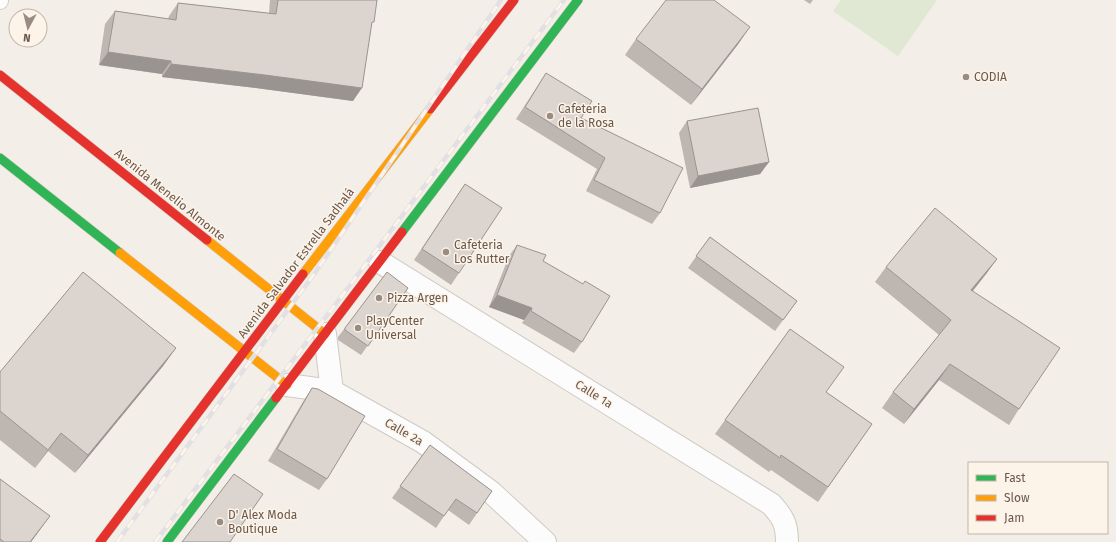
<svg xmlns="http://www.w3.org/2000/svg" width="1116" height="542" viewBox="0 0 1116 542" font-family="'Fira Sans',sans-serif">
	<rect width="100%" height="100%" fill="#f3eee8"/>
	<path fill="#e0e8d4" d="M841,0h96l-39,56 -65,-45z"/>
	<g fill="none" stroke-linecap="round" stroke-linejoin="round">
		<g stroke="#d0cac4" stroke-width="18">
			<path id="lane" d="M0,1v-1"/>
		</g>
		<g stroke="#d0cac4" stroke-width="24">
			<g id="street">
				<path d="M380,262l391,242c12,13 16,20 16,38"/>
				<path d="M325,334l7,57"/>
				<path d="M287,385l45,6 91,51 68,50 54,50"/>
			</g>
		</g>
		<g stroke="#d2cbc4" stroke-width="10">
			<g id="fast">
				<path d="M0,158l120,95"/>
				<path d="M402,232l176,-232"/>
				<path d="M167,542l109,-144"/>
			</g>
		</g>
		<g stroke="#d2cbc4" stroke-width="10">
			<g id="slow">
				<path d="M207,240l118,94"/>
				<path d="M120,253l167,132"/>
				<path d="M303,274l127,-165"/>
			</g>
		</g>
		<g stroke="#d2cbc4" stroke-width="10">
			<g id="jam">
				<path d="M0,75l207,165"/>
				<path d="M430,109l84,-109"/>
				<path d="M276,398l126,-166"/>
				<path d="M100,542l203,-268"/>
			</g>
		</g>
		<use href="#lane" stroke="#fdfcfc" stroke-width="16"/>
		<use href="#street" stroke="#fdfcfc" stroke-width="22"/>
		<use href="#fast" stroke="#30b455" stroke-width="9"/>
		<use href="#slow" stroke="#ff9f0a" stroke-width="9"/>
		<use href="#jam" stroke="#e5322d" stroke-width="9"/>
		<g stroke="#e3e0e3" stroke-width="4.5">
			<g id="rail">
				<path d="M117,542l198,-269 186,-273"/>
				<path d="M155,542l189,-249 220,-293"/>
			</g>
		</g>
		<use href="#rail" stroke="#fcf4e8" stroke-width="3" stroke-dasharray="9" stroke-linecap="butt"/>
	</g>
	<g fill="#bdb6b1">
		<path d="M270,0h107l-24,101 -97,-13 -94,-11v-3l-63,-9 6,-41 10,-13 53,8 1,-3 9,-13 91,10z"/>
		<path d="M804,0h9l-3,4z"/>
		<path d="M636,39l103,4 -48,62 -66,-50z"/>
		<path d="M546,73l35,45 79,95 -8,11 -66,-33 11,-22 -81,-50z"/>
		<path d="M687,121l82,41 -9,12 -70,14 -11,-55z"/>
		<path d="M465,184l-6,89 -8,12 -37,-25z"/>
		<path d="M710,237l87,64 -22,30 -87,-63z"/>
		<path d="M517,245l26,16 39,81 -8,11 -52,-30 2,-3 -35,-13 20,-51z"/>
		<path d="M997,259l-11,15 -13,17 46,118 -10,16 -70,-45 -35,44 -22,-16 11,-16 46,-57 -64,-53 11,-15z"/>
		<path d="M408,288l-47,67 -23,-15v-3l7,-9z"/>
		<path d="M790,329l36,63 46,32 -54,78 -47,-32 -2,2 -54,-38z"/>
		<path d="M176,348l-13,18 -88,107 -27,-22 -13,17 -35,-28v-68z"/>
		<path d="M312,388l15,91 -8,11 -51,-29 36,-61z"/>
		<path d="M430,445l62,46 -23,34 -21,-15 -12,18 -44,-30z"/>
		<path d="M0,479l50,37 -19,26h-31z"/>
	</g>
	<g fill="#9a9490">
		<path d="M750,27l-11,16 -48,62 11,-16z"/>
		<path d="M108,52l63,9 -9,13 -63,-9z"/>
		<path d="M171,64l94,11 97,13 -9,13 -97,-13 -94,-11z"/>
		<path d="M769,162l-9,12 -70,14 8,-12z"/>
		<path d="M997,259l-11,15 -25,31 10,-15z"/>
		<path d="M497,295l35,13 -8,12 -35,-13z"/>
		<path d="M176,348l-13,18 -88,107 13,-18z"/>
		<path d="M950,364l-11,16 -35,44 10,-15z"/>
		<path d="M61,433l-13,18 -13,17 13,-18z"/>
		<path d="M50,516l-19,26h-1z"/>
	</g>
	<g fill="#dcd4ce" stroke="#9a9490">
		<path d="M278,0h99l-3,22h-2l-10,66 -97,-13 -94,-11v-3l-63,-9 7,-41 61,9 2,-17 98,11z"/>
		<path d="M666,0h48l36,27 -48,62 -66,-50z"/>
		<path d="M546,73l46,28 -11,17 102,50 -23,45 -66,-33 11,-22 -80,-51z"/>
		<path d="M758,108l11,54 -71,14 -11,-55z"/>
		<path d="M465,184l37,24 -43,65 -37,-24z"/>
		<path d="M935,208l62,51 -26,31 89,58 -41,61 -69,-45 -36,45 -21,-17 58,-72 -65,-53z"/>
		<path d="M710,237l87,64 -14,19 -87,-64z"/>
		<path d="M517,245l29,10 -3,6 40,23 2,-3 25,15 -28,46 -51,-31 1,-3 -35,-13z"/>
		<path d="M83,272l93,76 -88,107 -27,-22 -13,17 -48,-39v-39z"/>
		<path d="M387,272l21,16 -40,58 -23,-16v-2z"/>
		<path d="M790,329l54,38 -18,25 46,32 -44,63 -47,-32 -1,3 -55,-38z"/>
		<path d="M312,388l6,1 47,27 -38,63 -50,-30z"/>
		<path d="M430,445l62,46 -15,22 -21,-14 -12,17 -44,-30z"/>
		<path d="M234,474l29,20 -33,48h-48z"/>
		<path d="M0,479l50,37 -20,26h-26l-4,-3z"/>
	</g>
	<g fill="#9b8c83" stroke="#fcf4e8" stroke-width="1.5">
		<circle cx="966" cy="77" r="4"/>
		<circle cx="550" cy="116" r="4"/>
		<circle cx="446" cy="252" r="4"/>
		<circle cx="379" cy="298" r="4"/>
		<circle cx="358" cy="328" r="4"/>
		<circle cx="220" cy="522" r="4"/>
	</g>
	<g text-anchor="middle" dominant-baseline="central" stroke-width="3" stroke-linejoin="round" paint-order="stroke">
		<g font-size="12" fill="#6c574d" stroke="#fcf4e8" text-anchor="start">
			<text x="974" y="77">CODIA</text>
			<text x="558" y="109">Cafeteria<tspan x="558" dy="14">de la Rosa</tspan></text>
			<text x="454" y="245">Cafeteria<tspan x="454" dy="14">Los Rutter</tspan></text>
			<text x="387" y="298">Pizza Argen</text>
			<text x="366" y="321">PlayCenter<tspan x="366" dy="14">Universal</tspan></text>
			<text x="228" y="515">D' Alex Moda<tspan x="228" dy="14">Boutique</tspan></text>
		</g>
		<g font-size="12" fill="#6c574d" stroke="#fcf4e8">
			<text transform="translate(170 195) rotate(39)">Avenida Menelio Almonte</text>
			<text transform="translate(296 263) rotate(-53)">Avenida Salvador Estrella Sadhalá</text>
			<text transform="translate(594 394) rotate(32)">Calle 1a</text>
			<text transform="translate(404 432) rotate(30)">Calle 2a</text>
		</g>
	</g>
	<rect x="968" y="462" width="140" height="72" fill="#fcf4e8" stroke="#c2b5aa"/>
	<rect x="976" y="475" width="20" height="6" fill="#30b455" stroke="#c2b5aa"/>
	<text x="1004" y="482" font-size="12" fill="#6c574d">Fast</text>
	<rect x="976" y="495" width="20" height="6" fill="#ff9f0a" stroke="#c2b5aa"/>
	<text x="1004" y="502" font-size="12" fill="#6c574d">Slow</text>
	<rect x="976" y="515" width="20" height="6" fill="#e5322d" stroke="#c2b5aa"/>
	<text x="1004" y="522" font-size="12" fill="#6c574d">Jam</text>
	<g transform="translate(28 28) rotate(187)"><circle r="19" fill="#fcf4e8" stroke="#c2b5aa"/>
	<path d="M0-3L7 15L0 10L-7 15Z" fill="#9b8c83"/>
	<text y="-6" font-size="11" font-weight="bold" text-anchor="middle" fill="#6c574d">N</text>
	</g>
</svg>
